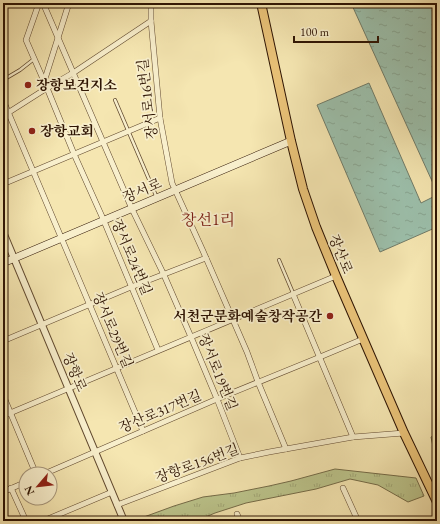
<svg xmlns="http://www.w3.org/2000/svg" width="440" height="524" viewBox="0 0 440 524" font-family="'EB Garamond','Noto Serif KR',serif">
	<defs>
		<pattern id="grass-tufts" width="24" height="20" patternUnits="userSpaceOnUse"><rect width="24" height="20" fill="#bcc58c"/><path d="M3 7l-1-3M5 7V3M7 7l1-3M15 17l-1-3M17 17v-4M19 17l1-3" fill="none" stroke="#a2a877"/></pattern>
		<pattern id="water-ripples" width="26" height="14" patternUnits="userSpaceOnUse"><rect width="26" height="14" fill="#9cc0ac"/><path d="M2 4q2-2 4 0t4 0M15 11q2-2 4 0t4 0" fill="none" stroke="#87a492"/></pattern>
	</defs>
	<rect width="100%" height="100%" fill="#f5e6b1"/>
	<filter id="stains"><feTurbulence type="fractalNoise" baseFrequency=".005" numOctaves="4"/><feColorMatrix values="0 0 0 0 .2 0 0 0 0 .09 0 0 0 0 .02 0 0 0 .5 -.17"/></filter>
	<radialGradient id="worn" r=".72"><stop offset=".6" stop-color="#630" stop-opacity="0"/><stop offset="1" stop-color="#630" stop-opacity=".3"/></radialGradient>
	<g fill="url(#grass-tufts)" stroke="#756c48">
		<path d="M437,434v31l-6,-28z"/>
		<path d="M335,469l81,9 8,18 -16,6 -30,-17 -28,-6 -34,10 -70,14 -31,10 -19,8h-63l41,-15 29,-9 31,-4 35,-7 22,-5z"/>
	</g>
	<g fill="url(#water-ripples)" stroke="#707b68">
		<path d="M351,3h86v189z"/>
		<path d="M369,83l52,120 16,-8v32l-57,25 -63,-147z"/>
	</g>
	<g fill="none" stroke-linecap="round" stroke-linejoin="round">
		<g stroke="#60482e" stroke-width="4">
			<g id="service">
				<path d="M3,80l17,-10 14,-11"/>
				<path d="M115,100l42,98"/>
				<path d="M279,260l14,33"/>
			</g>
		</g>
		<g stroke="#60482e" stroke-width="6">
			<g id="minor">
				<path d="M39,3l-13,37 21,48 27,66 30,67 54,129"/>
				<path d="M43,3l89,206 32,66 27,62 26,62 23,59"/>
				<path d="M151,3v18l9,97 12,65 31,68 44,101 11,30 28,67"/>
				<path d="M44,82l25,-79"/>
				<path d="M3,100l140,331"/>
				<path d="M3,116l44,-28 26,-15 78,-52"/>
				<path d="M3,184l157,-66"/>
				<path d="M293,294l60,143"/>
				<path d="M3,341l128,-54 75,-29"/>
				<path d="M3,395l33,79"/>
				<path d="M3,416l333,-140"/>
				<path d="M44,474l173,-75 103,-42 43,-18"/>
				<path d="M11,488l15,33"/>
				<path d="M343,488l15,33"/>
				<path d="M3,492l23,-10"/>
				<path d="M117,505l123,-47 29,-6 84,-15 51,-4"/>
				<path d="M237,514l3,7"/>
				<path d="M43,521l69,-29"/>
			</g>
		</g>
		<g stroke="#60482e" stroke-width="8">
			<path id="tertiary" d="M3,232l121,289"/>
		</g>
		<g stroke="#2e1403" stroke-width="8">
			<path id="secondary" d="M3,263l288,-122"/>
		</g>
		<g stroke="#2e1403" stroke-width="10">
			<path id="primary" d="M261,3l30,138 12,48 13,38 20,49 68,157 33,69"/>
		</g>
		<use href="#service" stroke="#f8efcc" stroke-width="2.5"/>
		<use href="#minor" stroke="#f8efcc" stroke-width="5"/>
		<use href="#tertiary" stroke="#f8efcc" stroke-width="6"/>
		<use href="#secondary" stroke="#f8efcc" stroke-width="7"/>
		<use href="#primary" stroke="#eac378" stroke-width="8"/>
	</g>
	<g fill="#8f2418" stroke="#f8efcc" stroke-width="1.5">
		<circle cx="28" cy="85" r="4"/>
		<circle cx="32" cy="131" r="4"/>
		<circle cx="330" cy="316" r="4"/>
	</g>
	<g text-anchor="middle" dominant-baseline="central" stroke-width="3.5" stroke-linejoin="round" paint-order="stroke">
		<g font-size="14" font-weight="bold" fill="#2e1403" stroke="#f8efcc" text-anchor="start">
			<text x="36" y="85">장항보건지소</text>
			<text x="40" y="131">장항교회</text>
			<text x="322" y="316" text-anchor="end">서천군문화예술창작공간</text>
		</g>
		<g font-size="14" fill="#2e1403" stroke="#f8efcc">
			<text transform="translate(147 99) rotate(-97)">장서로16번길</text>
			<text transform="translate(142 190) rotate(-23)">장서로</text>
			<text transform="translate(341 254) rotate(68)">장산로</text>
			<text transform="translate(132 257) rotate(67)">장서로24번길</text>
			<text transform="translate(113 330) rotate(67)">장서로29번길</text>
			<text transform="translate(75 372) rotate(67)">장항로</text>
			<text transform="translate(218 372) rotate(68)">장서로19번길</text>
			<text transform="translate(160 411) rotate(-23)">장산로317번길</text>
			<text transform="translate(197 463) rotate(-20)">장항로156번길</text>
		</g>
		<g font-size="16" fill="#7a1f14" stroke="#f8efcc">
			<text x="208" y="219">창선1리</text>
		</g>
	</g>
	<rect width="440" height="524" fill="none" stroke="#f5e6b1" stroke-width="16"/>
	<rect x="4" y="4" width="432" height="516" fill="none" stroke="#2e1403" stroke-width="2"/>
	<rect x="8" y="8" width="424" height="508" fill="none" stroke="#2e1403"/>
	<g transform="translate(38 486) rotate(242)"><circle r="19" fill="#f8efcc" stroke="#a7977c"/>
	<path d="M0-3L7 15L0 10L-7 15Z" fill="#8f2418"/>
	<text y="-6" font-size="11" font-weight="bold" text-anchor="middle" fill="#2e1403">N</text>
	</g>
	<path d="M294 36v6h84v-6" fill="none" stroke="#2e1403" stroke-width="2"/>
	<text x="300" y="36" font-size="12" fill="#2e1403" stroke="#f8efcc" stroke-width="3" paint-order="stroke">100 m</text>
	<rect width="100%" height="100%" filter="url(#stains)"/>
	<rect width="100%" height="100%" fill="url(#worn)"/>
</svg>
